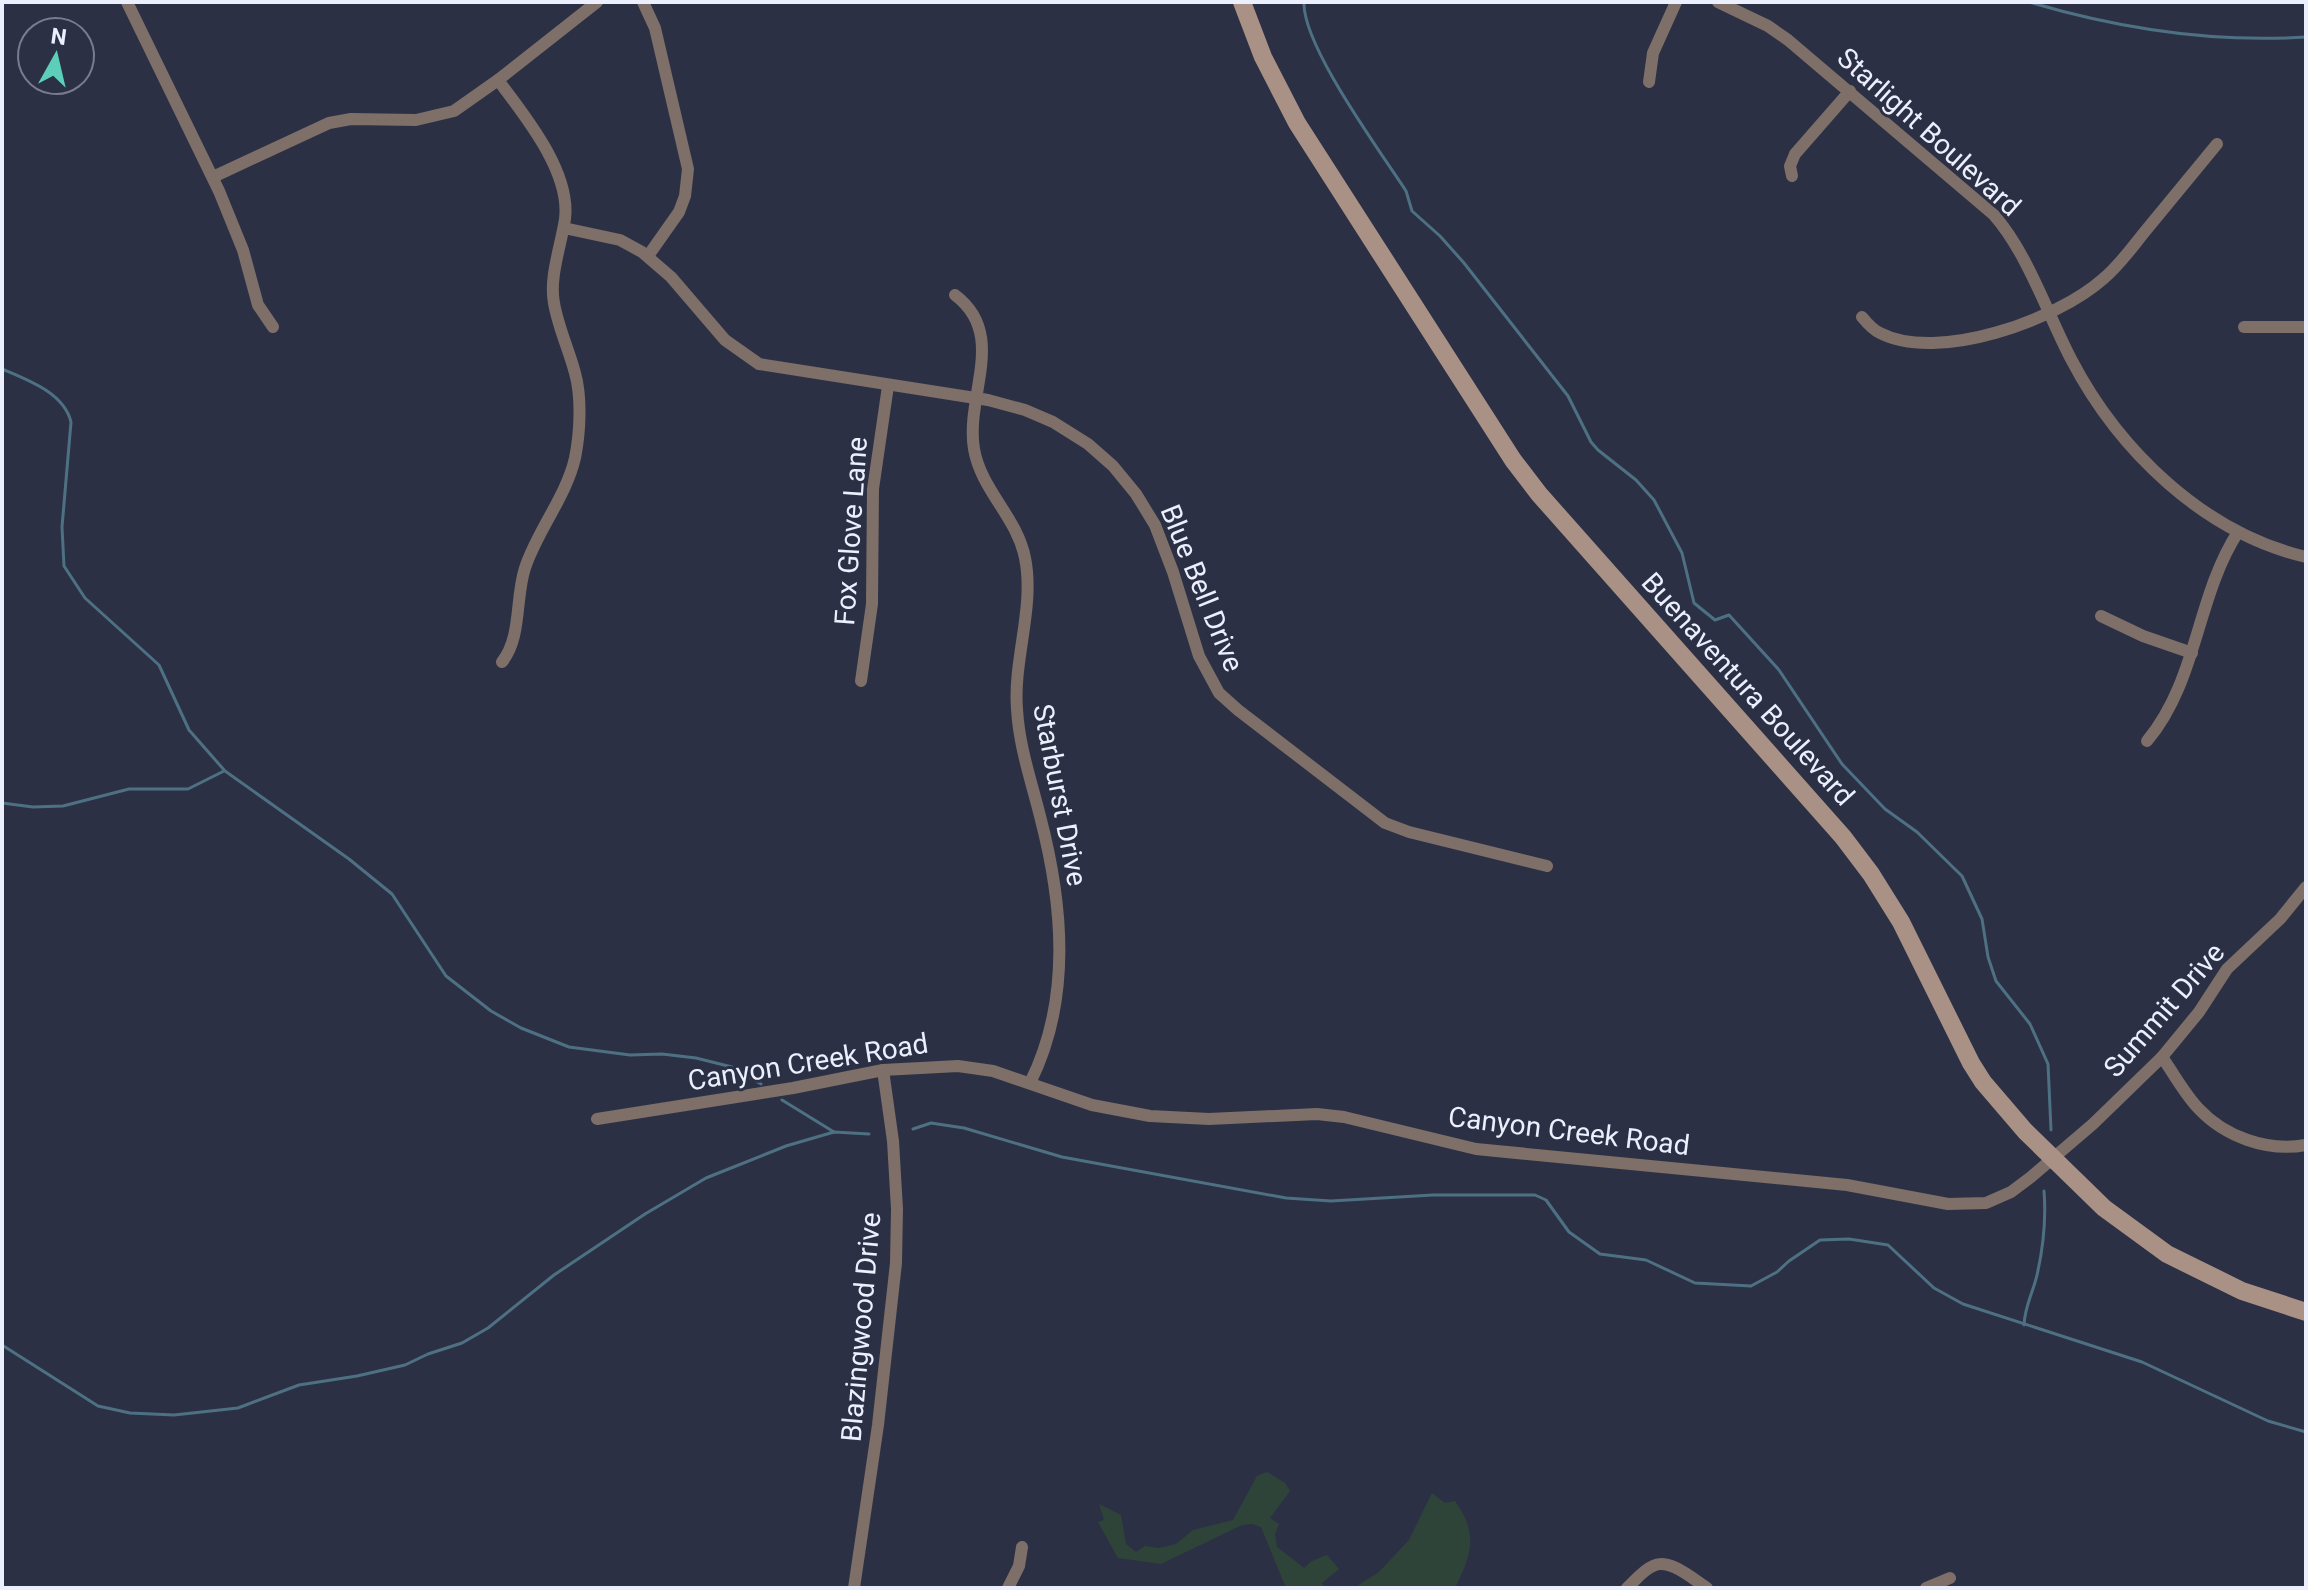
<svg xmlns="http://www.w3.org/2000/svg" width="2308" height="1590" viewBox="0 0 2308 1590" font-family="Roboto,sans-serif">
	<rect width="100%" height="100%" fill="#2c3045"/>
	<g fill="#2e4438">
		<path d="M1267,1472l18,11 5,8 -20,27 9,6 -4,10 2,13 27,21 8,-7 15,-6 12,14 -17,14 3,5h-39l-25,-61 -9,-3 -10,1 -81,39 -43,-6 -20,-36 6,-2 -5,-16 22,11 5,29 10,8 9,-6 14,2 17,-4 17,-14 40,-10 24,-44z"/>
		<path d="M1432,1493l13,10 10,-2c23,32 17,52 1,85l1,2h-103l25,-16 30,-32z"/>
	</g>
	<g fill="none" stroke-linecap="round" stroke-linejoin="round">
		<g stroke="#4e7083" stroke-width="3">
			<path d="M1304,2c-2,43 76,149 102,189l6,20 28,25 24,27 104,133 23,46 7,8 38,30 18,20 28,53 12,50 21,17 14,-5 50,55 63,94 43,45 32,23 45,44 20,43 6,38 8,24 34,43 18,40 3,66"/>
			<path d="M2029,2c91,27 183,41 277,35"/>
			<path d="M2,369c26,11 62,24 69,53l-9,105 2,39 21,32 74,67 30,65 36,41 124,88 43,35 54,82 45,35 30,17 48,19 61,8 32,-1 34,4 36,9 29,17"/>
			<path d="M2,803l31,4 30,-1 66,-17h59l36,-18"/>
			<path d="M782,1100l52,32"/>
			<path d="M913,1129l18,-6 33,5 98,29 224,41 45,3 102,-6h102l11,5 23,32 31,22 46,6 49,23 56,3 26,-14 12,-11 31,-21 29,-1 39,6 46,43 29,16 179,58 126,59 38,11"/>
			<path d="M2024,1325c1,-20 9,-32 13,-50 6,-26 9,-58 7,-84"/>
			<path d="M2,1345l96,61 32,7 44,2 64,-7 61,-23 58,-9 48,-11 23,-11 34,-11 26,-15 66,-53 91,-61 61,-36 80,-32 48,-14 35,2"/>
		</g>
		<g stroke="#7e6f68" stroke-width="12">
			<path d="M127,2l92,189 24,59 15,55 15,22"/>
			<path d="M643,2l12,26 33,141 -3,27 -6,16 -31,44"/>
			<path d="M1718,2l50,24 20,14 206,175c34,39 53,98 77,144 48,92 133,174 235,198"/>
			<path d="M498,80c27,36 73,92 67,139 -4,27 -16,58 -11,84 4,24 15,47 21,70 7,25 5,60 0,85 -9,39 -38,73 -50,110 -10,30 -3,69 -23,94"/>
			<path d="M1649,82l4,-29 23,-51"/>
			<path d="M1792,176l-2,-10 5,-12 55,-63"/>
			<path d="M213,177l116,-54 22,-4 65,1 38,-9 44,-31 99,-78"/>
			<path d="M564,228l56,12 22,12 29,25 54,63 34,24 229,36 37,10 28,12 35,22 25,22 23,28 19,31 18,47 26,84 20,37 19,17 147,113 24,9 138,34"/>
			<path d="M955,295c53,40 10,100 19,154 7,41 43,68 51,109 10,49 -12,102 -8,151 2,37 14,71 23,107 23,88 32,183 -10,267"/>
			<path d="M1862,317c5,6 11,13 18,16 58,30 177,-13 223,-54 17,-14 30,-33 44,-50 23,-28 47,-57 70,-85"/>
			<path d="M2244,327h62"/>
			<path d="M2101,616l42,20 49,17"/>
			<path d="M861,681l11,-77 1,-115 15,-103"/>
			<path d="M2147,741c51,-61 49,-144 91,-209"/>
			<path d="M2162,1057c12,17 22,36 36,51 27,29 69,44 108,37"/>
			<path d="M597,1119l196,-31 90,-18 75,-4 35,5 99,34 58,11 59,3 108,-5 27,3 132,32 371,36 101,19 38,-1 25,-11 20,-15 62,-53 69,-67 37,-45 28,-43 53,-50 26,-32"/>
			<path d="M854,1588l24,-163 18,-162 1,-54 -4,-68 -10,-71"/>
			<path d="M1008,1588l11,-22 3,-19"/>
			<path d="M1627,1588c8,-7 16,-18 26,-22 16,-9 41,14 54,22"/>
			<path d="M1926,1588l24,-10"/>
		</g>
		<path stroke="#a99186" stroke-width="18" d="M1242,2l21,55 34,66 216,337 26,34 304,343 28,37 30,48 70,141 12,19 42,49 79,77 63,46 75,37 64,21"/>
	</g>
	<g text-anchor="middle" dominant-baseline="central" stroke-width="6" stroke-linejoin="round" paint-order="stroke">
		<g font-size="28" fill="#eceffd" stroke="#2c3045">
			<text transform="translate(1929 132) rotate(42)">Starlight Boulevard</text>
			<text transform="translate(851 531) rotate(-86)">Fox Glove Lane</text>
			<text transform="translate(1202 588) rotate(68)">Blue Bell Drive</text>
			<text transform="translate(1748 689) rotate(48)">Buenaventura Boulevard</text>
			<text transform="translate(1060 795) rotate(79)">Starburst Drive</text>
			<text transform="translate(2164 1010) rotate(-49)">Summit Drive</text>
			<text transform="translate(808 1062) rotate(-9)">Canyon Creek Road</text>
			<text transform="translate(1569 1131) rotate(7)">Canyon Creek Road</text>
			<text transform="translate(861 1327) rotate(-85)">Blazingwood Drive</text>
		</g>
	</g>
	<rect width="2308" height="1590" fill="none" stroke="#eceffd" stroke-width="8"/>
	<g transform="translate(56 56) rotate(8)"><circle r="38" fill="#2c3045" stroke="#797c8f" stroke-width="2"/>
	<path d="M0-6L14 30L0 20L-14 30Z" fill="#5cceba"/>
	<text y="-12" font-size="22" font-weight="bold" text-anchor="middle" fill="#eceffd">N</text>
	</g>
</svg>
